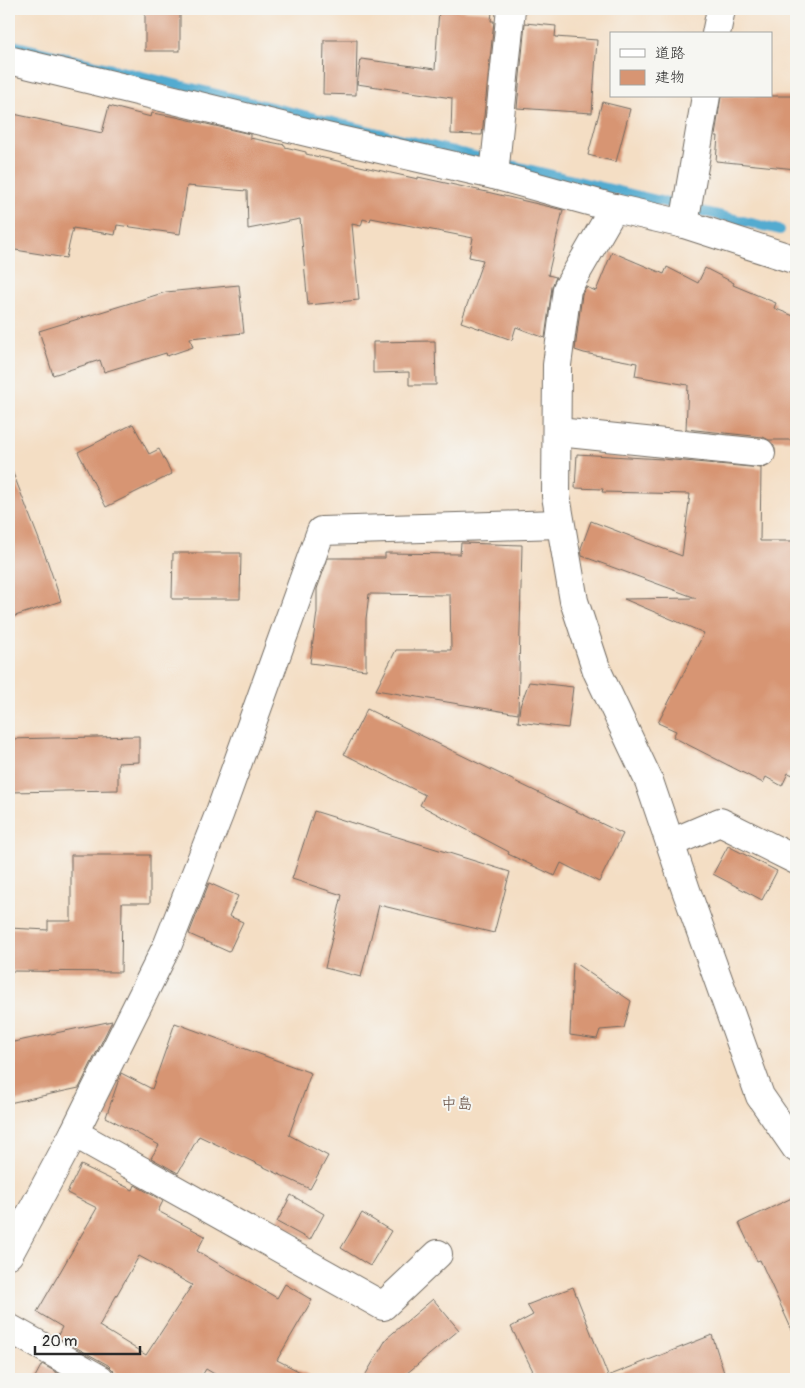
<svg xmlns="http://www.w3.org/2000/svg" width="805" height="1388" viewBox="0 0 805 1388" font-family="Pangolin,'Klee One',sans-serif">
	<rect width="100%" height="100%" fill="#f6f6f2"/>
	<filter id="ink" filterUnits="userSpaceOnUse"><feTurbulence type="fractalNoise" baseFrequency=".02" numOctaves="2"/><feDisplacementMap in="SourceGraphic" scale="10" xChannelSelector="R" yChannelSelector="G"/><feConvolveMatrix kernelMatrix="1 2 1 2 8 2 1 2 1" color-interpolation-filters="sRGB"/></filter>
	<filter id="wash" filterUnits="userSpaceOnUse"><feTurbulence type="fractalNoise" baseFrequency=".0096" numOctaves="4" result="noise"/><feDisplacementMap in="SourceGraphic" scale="20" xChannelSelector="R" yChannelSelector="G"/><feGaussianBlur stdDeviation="1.12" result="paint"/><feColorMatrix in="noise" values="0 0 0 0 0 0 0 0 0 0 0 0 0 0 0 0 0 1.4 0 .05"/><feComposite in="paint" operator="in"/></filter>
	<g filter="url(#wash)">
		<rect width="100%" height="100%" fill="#f4dec4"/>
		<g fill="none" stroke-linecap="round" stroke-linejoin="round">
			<path stroke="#53abd0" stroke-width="10" d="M9,44l771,186"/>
		</g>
		<g id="blocks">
			<g fill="#d79573" fill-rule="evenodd">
				<rect x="145" y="9" width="35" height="42"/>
				<path d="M439,9l53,3 -1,9h3l-12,114 -31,-1 1,-36 -95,-14 4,-25 74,10z"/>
				<path d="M525,23l31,3 -1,11 42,3 -5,73 -75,-5z"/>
				<path d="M324,40h33l-1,55 -33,-1z"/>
				<path d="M721,96h75v73l-80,-8 2,-25h-3z"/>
				<path d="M602,102l28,7 -14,53 -28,-7z"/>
				<path d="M109,106l42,11 1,-4 24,4 74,17v4l35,7v2l21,5v2l112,25v-2l69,15 76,18 -15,65 8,2 -4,10 -7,51 -29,-11 -4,13 -51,-18 22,-62 -14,-3 4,-19 -102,-20 -1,3 -7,-2 -2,7 -9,-2 7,76 -51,5 -8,-86 -52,10 -1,-38 -60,-5 -7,48 -63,-9 -2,10 -42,-7 -7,30 -57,-9v-136l93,20z"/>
				<path d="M612,252l52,22 3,-7 31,16 7,-15 29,15 -1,2 43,18 -2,5 22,9v123h-27l-6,-3 -77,-8 2,-44 -53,-9 2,-13 -53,-10 -9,-3 7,-56 4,-7 10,4z"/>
				<path d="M239,285l5,48 -54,5 3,9 -26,9 -1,-3 -62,19 -4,-12 -47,15 -14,-44 127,-39z"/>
				<path d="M435,341l1,44h-27v-13l-36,1v-31z"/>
				<path d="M133,424l16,30 10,-5 13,25 -66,33 -28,-55z"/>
				<path d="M577,454l85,5 99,9 -1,73h36v235l-8,-3 -6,13 -16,-9 -3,6 -90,-46 3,-6 -18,-8 46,-90 -80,-34 72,-1 -114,-42 -1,-8 10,-27 91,35 8,-62 -88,-2 1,-3 -28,-1z"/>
				<path d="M11,468l36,92 14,41 -52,17v-149z"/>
				<path d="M461,543l61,2 -4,169 -142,-24 20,-40h55l-1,-55 -81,-1 -3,25v51l-56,-7 7,-51v-23l11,-31h57v-5l75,1z"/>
				<path d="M173,553h68l-1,46h-68z"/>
				<path d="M529,682l44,5 -5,41 -50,-6 2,-16z"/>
				<path d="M367,709l256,125 -24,48 -38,-19 -6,13 -47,-22 1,-2 -89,-47 5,-10 -81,-41z"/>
				<path d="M139,736v26l-21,1v27l-109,2v-53z"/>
				<path d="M314,811l196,61 -16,61 -115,-28 -18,72 -36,-9 17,-73 -50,-16z"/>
				<path d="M728,846l49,25 -15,29 -49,-26z"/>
				<path d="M71,855h79v48h-28l-1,69 -112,-1v-43l39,2v-9h23z"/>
				<path d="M209,883l29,13 -9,20 14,6 -14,30 -40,-18z"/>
				<path d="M573,962l58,39 -7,27 -24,2 -3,9 -27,-4z"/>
				<path d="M112,1021l-33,67 -70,15v-60z"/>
				<path d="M175,1023l136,50 -22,62 39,21 -18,33 -111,-53 -21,37 -27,-15 8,-13 -53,-28 15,-44 31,16z"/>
				<path d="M81,1165l52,25 2,-5 28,16 -5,10 47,25 -8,15 80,47 8,-14 27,16 -35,60 37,19h-91l-17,-10 -6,10h-84l-2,-8 -6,-6 -51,-28 5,-10 -25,-15 60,-104 -30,-15zM139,1256l53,29 -46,70 -47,-29z"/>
				<path d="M291,1195l33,19 -14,26 -33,-18z"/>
				<path d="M796,1196v143l-36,-79 -3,1 -18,-38z"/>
				<path d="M362,1213l29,18 -21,35 -29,-18z"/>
				<path d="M573,1287l35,89 104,-41 14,44h-189l-26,-52 22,-12 -6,-10z"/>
				<path d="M433,1299l26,31 -59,49h-37l24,-41z"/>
				<path d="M42,1364l26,15h-34z"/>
			</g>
		</g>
	</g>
	<g filter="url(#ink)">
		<use href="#blocks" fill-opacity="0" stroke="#716a61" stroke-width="1"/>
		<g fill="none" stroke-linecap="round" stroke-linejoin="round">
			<g stroke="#716a61" stroke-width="30">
				<g id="minor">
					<path d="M716,34l5,-25"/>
					<path d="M9,60l318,77 167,38 120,33 70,16 112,36"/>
					<path d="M494,175l17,-166"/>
					<path d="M614,208l-47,81 -10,76 -1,131 18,105 23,70 52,110 37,109 74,206 36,52"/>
					<path d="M684,224l22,-128"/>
					<path d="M558,432l203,21"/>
					<path d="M671,843l49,-21 76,38"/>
					<path d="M74,1133l309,173 55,-52"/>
					<path d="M9,1254l65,-121 94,-189 52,-132 101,-281 238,-7"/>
					<path d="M9,1328l91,51"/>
				</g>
			</g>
			<use href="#minor" stroke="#fff" stroke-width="28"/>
		</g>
	</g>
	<g text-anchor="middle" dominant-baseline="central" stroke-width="4" stroke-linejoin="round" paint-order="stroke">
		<g font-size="16" fill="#675044" stroke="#f6f6f2">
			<text x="457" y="1104">中島</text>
		</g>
	</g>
	<rect width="805" height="1388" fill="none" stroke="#f6f6f2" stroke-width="30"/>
	<rect x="610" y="32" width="162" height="65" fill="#f6f6f2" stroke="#a5a5a2"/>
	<rect x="620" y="49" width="25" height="8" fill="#ffffff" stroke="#a5a5a2"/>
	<text x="655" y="58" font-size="15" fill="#2b2b2b">道路</text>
	<rect x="620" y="70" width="25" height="15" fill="#d79573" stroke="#a5a5a2"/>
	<text x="655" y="82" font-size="15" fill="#2b2b2b">建物</text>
	<path d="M35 1346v8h105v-8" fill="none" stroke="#2b2b2b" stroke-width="2.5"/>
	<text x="42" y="1346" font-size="15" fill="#2b2b2b" stroke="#f6f6f2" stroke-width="4" paint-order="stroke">20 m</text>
</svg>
